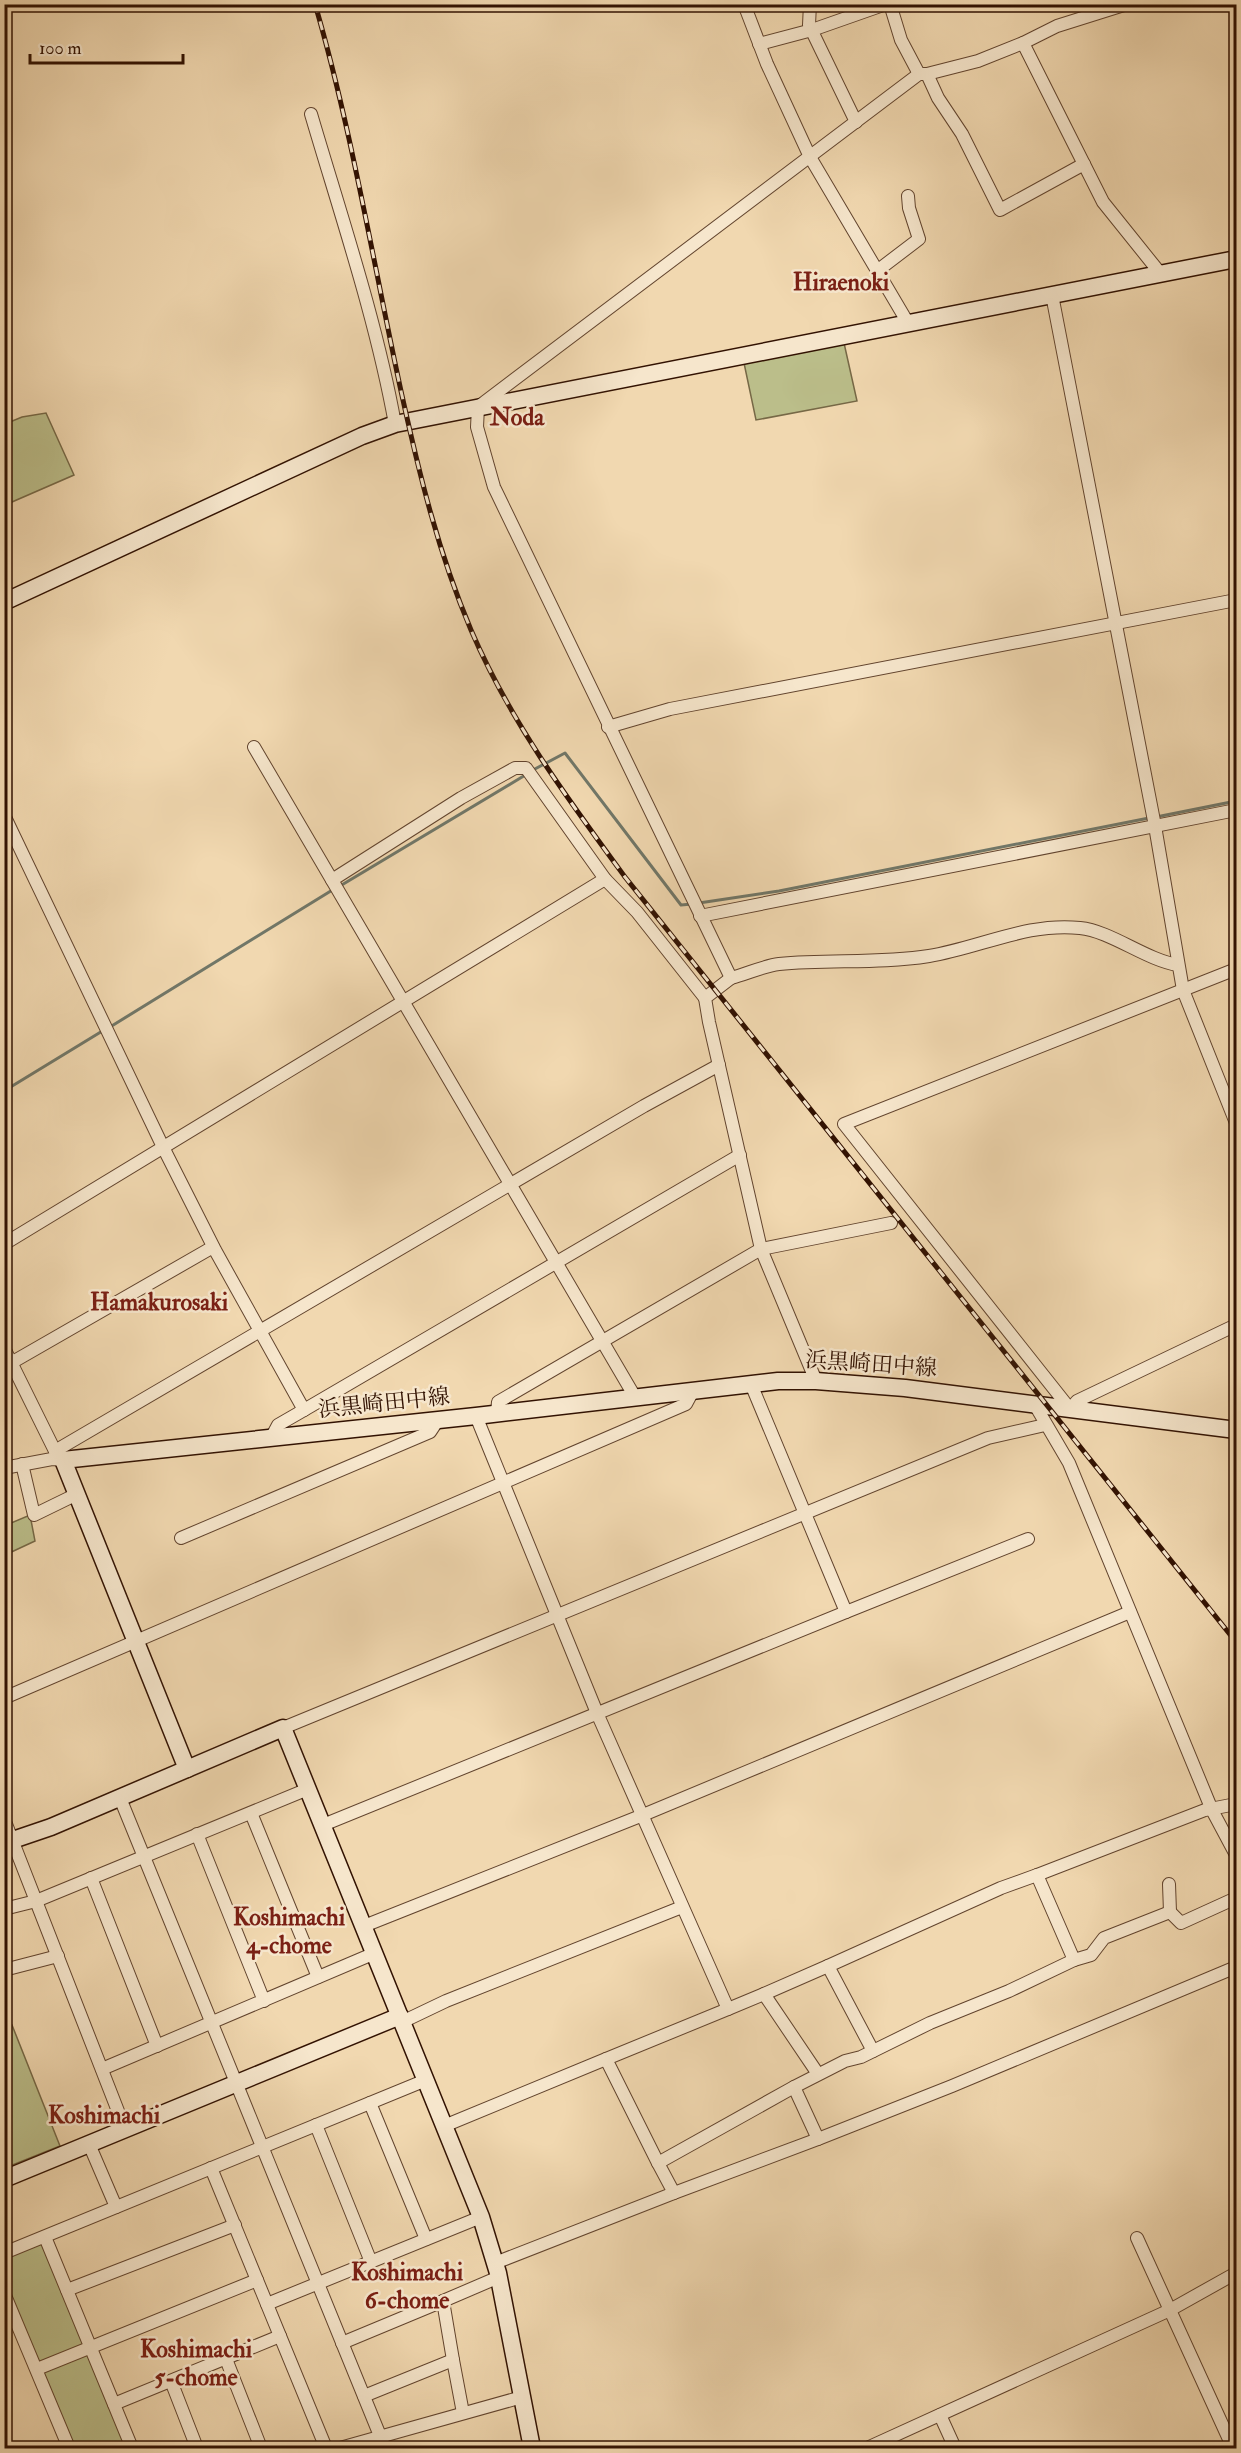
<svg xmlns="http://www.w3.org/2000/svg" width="1241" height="2453" viewBox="0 0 1241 2453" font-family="'IM FELL Double Pica','Noto Serif JP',serif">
	<rect width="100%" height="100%" fill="#f1d8b0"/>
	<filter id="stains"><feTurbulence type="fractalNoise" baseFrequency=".00333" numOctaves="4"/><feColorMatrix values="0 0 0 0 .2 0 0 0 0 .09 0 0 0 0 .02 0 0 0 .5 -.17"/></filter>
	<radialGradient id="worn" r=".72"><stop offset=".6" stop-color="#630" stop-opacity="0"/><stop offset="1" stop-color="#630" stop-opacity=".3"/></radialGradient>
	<g fill="#bbbe8a" stroke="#766846" stroke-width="1.5">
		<path d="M844,343l13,58 -101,19 -12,-57z"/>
		<path d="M46,413l28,62 -69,30v-81l17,-7z"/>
		<path d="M30,1515l5,26 -30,14 -1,-29z"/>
		<path d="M12,2025l48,121 -55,22v-139z"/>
		<path d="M43,2238l85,210h-64l-59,-145v-49z"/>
	</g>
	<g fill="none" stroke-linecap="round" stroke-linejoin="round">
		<g stroke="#717768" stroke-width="3">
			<path d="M533,770l32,-17 116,152 11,-1"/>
			<path d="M1156,817l80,-16"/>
			<path d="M340,886l187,-112"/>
			<path d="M699,903l80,-12 370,-73"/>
			<path d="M110,1027l224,-138"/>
			<path d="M4,1091l100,-61"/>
		</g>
		<g stroke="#62442e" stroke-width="14">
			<g id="street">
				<path d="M744,4l23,60 43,93 98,166"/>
				<path d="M810,4l-1,21 47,97"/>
				<path d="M890,4l11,36 18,34"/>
				<path d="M1127,4l-70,22 -34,17 -45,18 -51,13h-8l-441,333 -1,20 17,60 237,491c16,-4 32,-12 48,-14 50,-5 100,0 150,-8 50,-8 99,-34 151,-28 31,3 66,32 98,37"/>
				<path d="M1023,43l80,159 57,71"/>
				<path d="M759,44l53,-14 74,-26"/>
				<path d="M927,74l11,24 24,36 38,76 84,-46"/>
				<path d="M311,114c30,102 65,205 84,310"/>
				<path d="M877,271l42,-32 -10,-31 -1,-12"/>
				<path d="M1052,295l103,531 28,164 53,133"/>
				<path d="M608,727l62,-18 566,-109"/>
				<path d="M254,747l381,650"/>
				<path d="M4,815l159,332 52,103 89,160 -26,15 -7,13"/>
				<path d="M332,880l129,-82 54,-30h11l79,111 32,33 68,86"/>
				<path d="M700,916l536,-106"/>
				<path d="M1236,969l-392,155 226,285 7,-8 159,-76"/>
				<path d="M731,978l-26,20 4,24 52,227 55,132"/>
				<path d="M4,1244l601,-365"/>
				<path d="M4,1348l51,103 5,6"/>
				<path d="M4,1367l209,-120"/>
				<path d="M751,1384l95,228 182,-73"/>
				<path d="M1035,1405l34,58 143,347 24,45"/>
				<path d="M304,1410l436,-255"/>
				<path d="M497,1413l1,-11 263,-153 130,-26"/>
				<path d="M476,1416l121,297 131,296 36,-15 54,80"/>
				<path d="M55,1451l589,-345 75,-41"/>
				<path d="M22,1464l12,51 43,-21"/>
				<path d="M4,1468l48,-9 11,1"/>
				<path d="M181,1538l249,-106 8,-12"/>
				<path d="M4,1698l682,-294 7,-13"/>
				<path d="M283,1728l705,-290 57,-13"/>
				<path d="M120,1798l265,650"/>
				<path d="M251,1813l67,164"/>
				<path d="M4,1819l121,310"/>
				<path d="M323,1825l523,-213"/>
				<path d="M197,1834l67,167"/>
				<path d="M1037,1875l168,-65 31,-6"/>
				<path d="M91,1878l66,168"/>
				<path d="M1169,1884l1,28"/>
				<path d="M1236,1898l-55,25 -11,-11 -66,26 -13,17 -17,5 -65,31 -79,32 -69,34 -16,4 -51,26 24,52 134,-53 284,-119"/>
				<path d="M4,1909l32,-8 272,-112"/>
				<path d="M364,1926l279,-111 487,-203"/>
				<path d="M828,1966l173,-78 36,-13 37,85"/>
				<path d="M4,1970l54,-14"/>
				<path d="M764,1994l64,-28 45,85"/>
				<path d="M402,2022l44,-21 236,-94"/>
				<path d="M102,2069l273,-116"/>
				<path d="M794,2087l-136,76 16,30 144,-54"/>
				<path d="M370,2103l56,136"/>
				<path d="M316,2125l55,137"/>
				<path d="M444,2126l162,-67"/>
				<path d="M89,2144l27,63"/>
				<path d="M658,2163l-52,-104 122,-50"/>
				<path d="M211,2168l115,280"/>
				<path d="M45,2237l87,211"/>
				<path d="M1137,2238l96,210"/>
				<path d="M4,2253l422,-173"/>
				<path d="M495,2263l179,-70"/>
				<path d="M67,2290l168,-65"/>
				<path d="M4,2293l65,155"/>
				<path d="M443,2301l56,-24"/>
				<path d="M267,2304l214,-87"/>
				<path d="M342,2343l101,-42 10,59"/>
				<path d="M226,2359l35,89"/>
				<path d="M37,2369l220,-89"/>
				<path d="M171,2381l26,67"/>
				<path d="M364,2396l89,-36 10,53"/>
				<path d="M114,2404l166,-68"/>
				<path d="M940,2415l15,33"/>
				<path d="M340,2448l182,-51"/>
				<path d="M867,2448l303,-138 66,-37"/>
			</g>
		</g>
		<g stroke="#321202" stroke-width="19">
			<g id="secondary">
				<path d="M4,602l358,-166 33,-12 841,-165"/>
				<path d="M187,1769l-124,-309 413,-44 302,-35h38l89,7 331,42"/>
				<path d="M4,1843l47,-16 232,-99 198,489 17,56 34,175"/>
				<path d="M4,2179l396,-163"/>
			</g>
		</g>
		<use href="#street" stroke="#f6e6cc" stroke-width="12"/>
		<use href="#secondary" stroke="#f6e6cc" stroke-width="16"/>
		<g stroke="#321202" stroke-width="5">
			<path id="rail" d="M315,4c37,127 58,258 86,387 18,82 37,161 70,239 39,91 96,168 154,247l611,765"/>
		</g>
		<use href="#rail" stroke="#f6e6cc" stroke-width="3" stroke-dasharray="9" stroke-linecap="butt"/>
	</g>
	<g text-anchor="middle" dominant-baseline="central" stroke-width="5" stroke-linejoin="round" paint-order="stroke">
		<g font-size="22" fill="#321202" stroke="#f6e6cc">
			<text transform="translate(871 1364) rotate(4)">浜黒崎田中線</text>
			<text transform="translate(384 1403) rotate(-6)">浜黒崎田中線</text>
		</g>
		<g font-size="24" font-weight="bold" fill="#7a1f14" stroke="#f6e6cc">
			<text x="841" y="282">Hiraenoki</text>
			<text x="517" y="417">Noda</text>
			<text x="159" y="1302">Hamakurosaki</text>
			<text x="289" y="1917">Koshimachi<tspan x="289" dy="28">4-chome</tspan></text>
			<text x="104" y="2115">Koshimachi</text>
			<text x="407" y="2272">Koshimachi<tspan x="407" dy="28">6-chome</tspan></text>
			<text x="196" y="2349">Koshimachi<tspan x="196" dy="28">5-chome</tspan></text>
		</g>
	</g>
	<rect width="1241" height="2453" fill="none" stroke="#f1d8b0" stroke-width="24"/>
	<rect x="6" y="6" width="1229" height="2441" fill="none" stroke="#321202" stroke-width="3"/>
	<rect x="12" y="12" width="1217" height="2429" fill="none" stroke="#321202" stroke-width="1.5"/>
	<path d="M30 54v9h153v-9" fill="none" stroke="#321202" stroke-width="3"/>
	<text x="39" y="54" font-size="18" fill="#321202" stroke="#f6e6cc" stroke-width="4.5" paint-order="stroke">100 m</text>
	<rect width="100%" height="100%" filter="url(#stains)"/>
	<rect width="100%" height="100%" fill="url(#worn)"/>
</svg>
